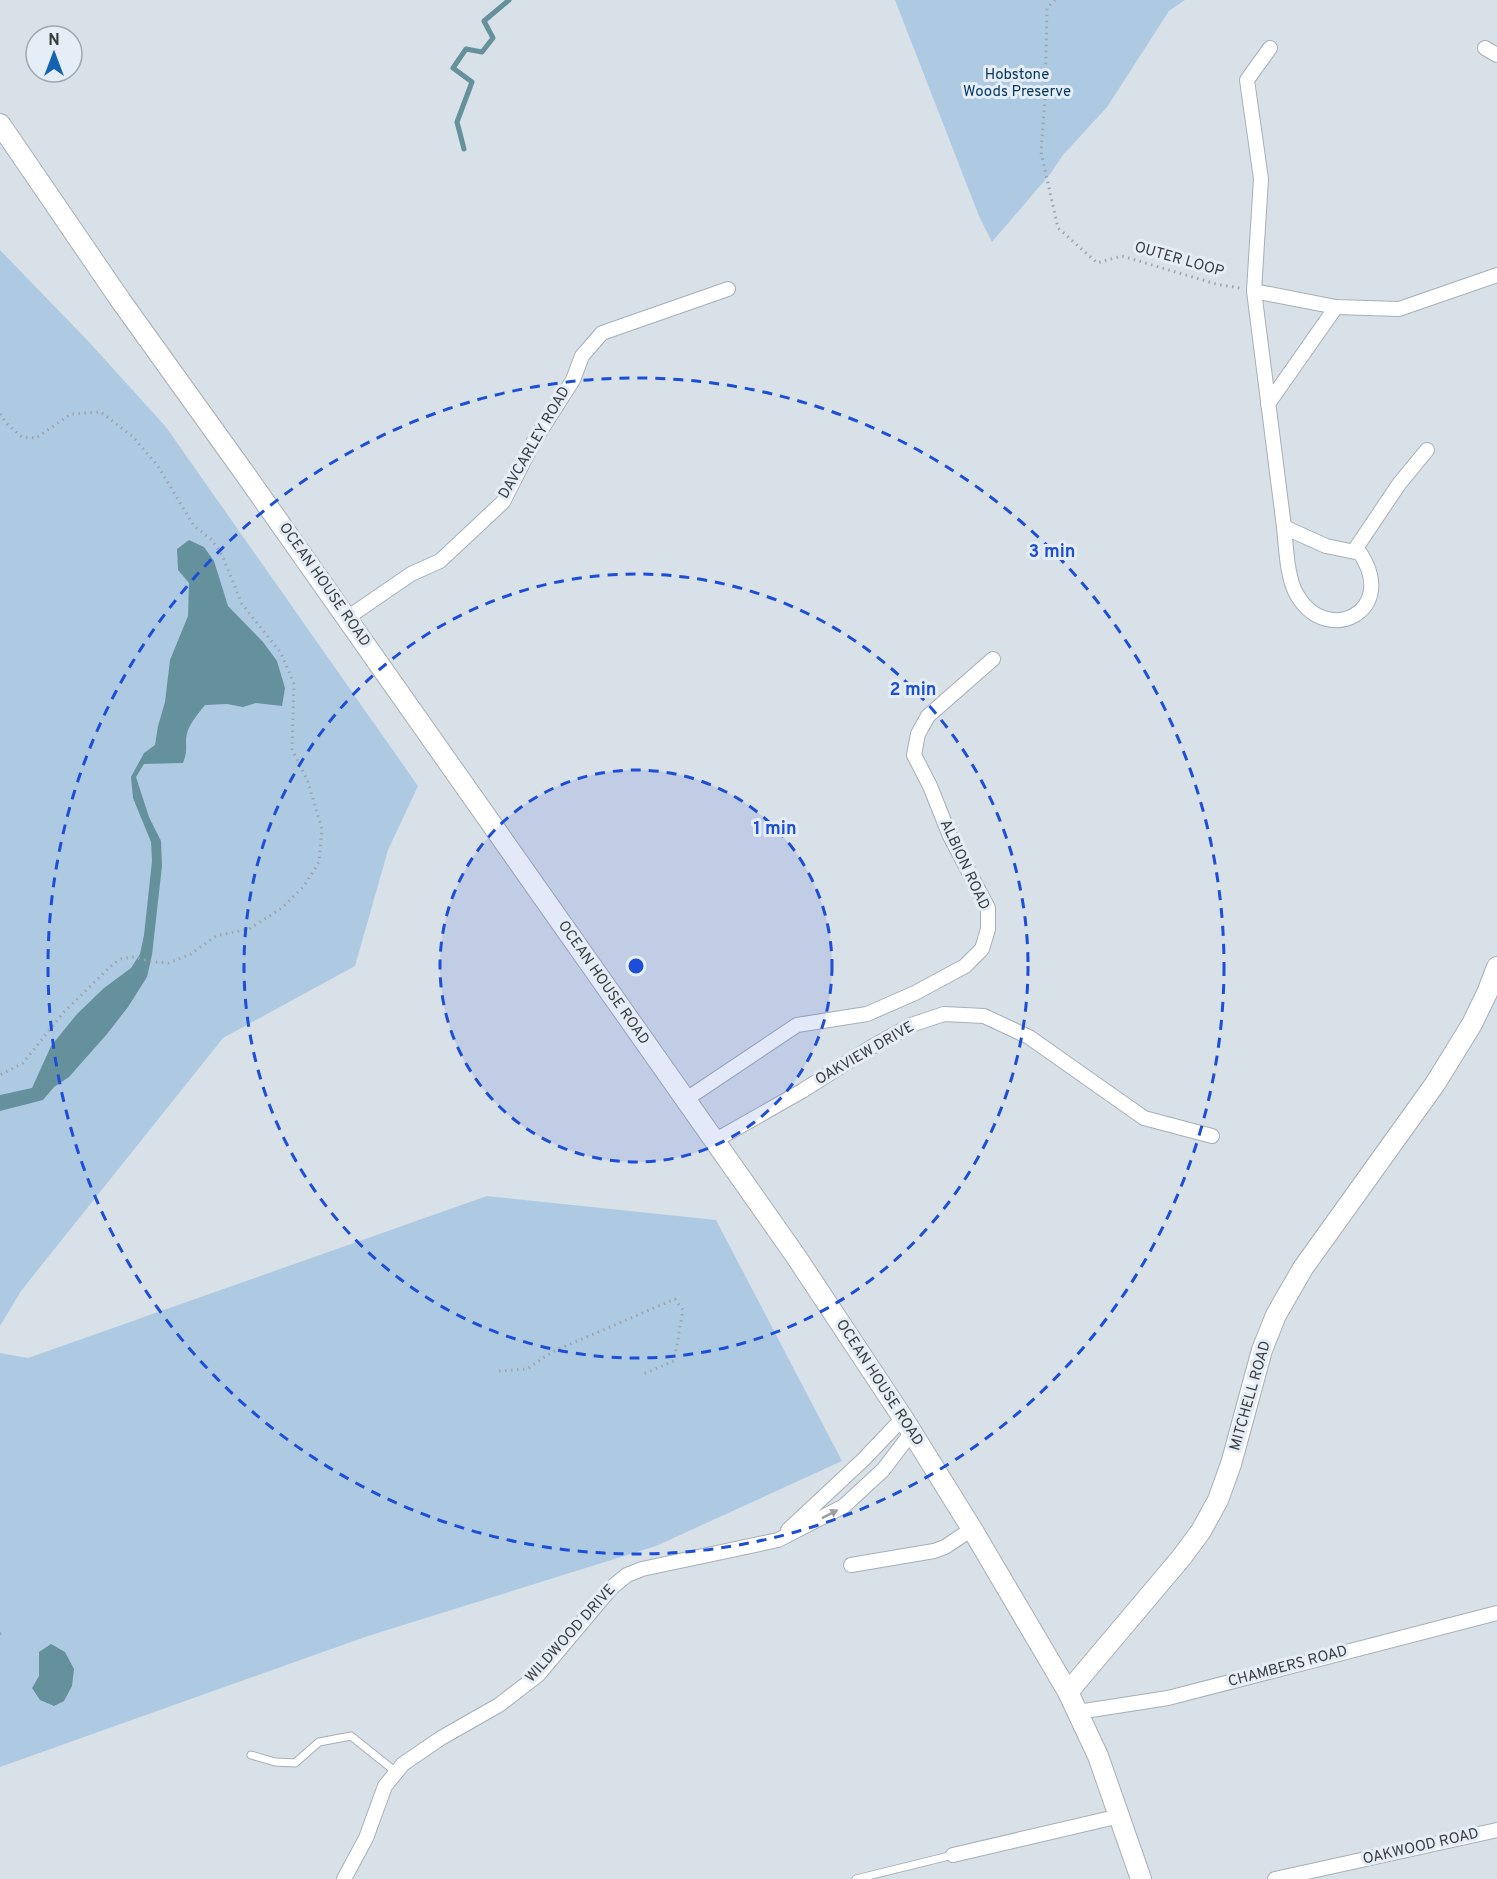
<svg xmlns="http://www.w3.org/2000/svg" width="1497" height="1879" viewBox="0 0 1497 1879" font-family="Overpass,sans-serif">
	<rect width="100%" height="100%" fill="#d8e0e8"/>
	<g fill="#aecae3">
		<path d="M895,0h290l-16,11 -62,96 -44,48 -12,18 -59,69 -13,-26z"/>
		<path d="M0,250l89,92 77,85 252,359 -30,64 -33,116 -132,72 -202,253 -21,35z"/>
		<path d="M487,1196l229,24 126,241 -186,85 -288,90 -368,131v-414l28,5z"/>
	</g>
	<g fill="#65919c">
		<path d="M189,540l15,7 10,14 14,45 35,36 14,19 8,27 -3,18 -26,-3 -13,4 -16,-3 -22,1c-8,10 -18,21 -19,34 0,11 1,13 -3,24l-39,1 -8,13 13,40 12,24 1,25 -10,89 -5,22 -19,30 -21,27 -38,43 -15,10 -11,13 -43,11v-16l32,-7 19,-42 26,-32 27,-26 27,-20 9,-14 4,-19 8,-74 -1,-19 -18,-44 -2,-21 13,-24 11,-8 3,-19 7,-24 5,-42 18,-44 1,-33 -11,-13 -1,-21z"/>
		<path d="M51,1644l14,8 9,17 -2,17 -8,15 -10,5 -14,-6 -8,-12 7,-12v-24z"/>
	</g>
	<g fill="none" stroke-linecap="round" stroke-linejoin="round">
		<path stroke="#65919c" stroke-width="5" d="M464,149l-7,-27 15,-40 -19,-14 13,-19 16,3 11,-14 -9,-17 25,-21"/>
		<g stroke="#a7afb7" stroke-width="9">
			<g id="lane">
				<path d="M251,1755l24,7 20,1 24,-21 32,-6 45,36"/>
				<path d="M856,1879l97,-24"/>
			</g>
		</g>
		<g stroke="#a7afb7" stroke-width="16">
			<g id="street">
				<path d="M1270,48l-23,32 14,99 -7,112 30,236 42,19 34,7c39,58 -33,94 -63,42 -10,-16 -11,-49 -13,-68"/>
				<path d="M1485,48l12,7"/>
				<path d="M1254,291l82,16 63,2 98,-34"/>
				<path d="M1268,404l68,-97"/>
				<path d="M1354,551l45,-67 28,-34"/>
				<path d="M347,618l64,-44 29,-13 63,-59 31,-61 39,-61 9,-24 20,-23 126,-44"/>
				<path d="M685,1100l112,-75 70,-11 48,-21 50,-27 17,-17 6,-20v-21l-38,-72 -20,-50 -16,-31 4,-21 10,-18 65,-57"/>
				<path d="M714,1141l88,-50 68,-43 41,-23 33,-11 40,2 45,21 115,81 68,18"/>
				<path d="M788,1530l76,-71 39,-41"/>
				<path d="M851,1565l83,-14 11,-4 27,-18"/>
				<path d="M1078,1712l90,-14 329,-85"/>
				<path d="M953,1855l167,-39"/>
				<path d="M344,1879l22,-41 19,-52 18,-22 38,-26 58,-33 39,-30 73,-87 16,-13 15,-6 136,-29 66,-34 39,-36 29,-38"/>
				<path d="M1275,1879l222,-49"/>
			</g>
		</g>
		<g stroke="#a7afb7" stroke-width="22">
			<g id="secondary">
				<path d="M0,124l121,177 122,170 552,784 108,163 69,111 96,163 30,64 43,123"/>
				<path d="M1068,1692l113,-134 20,-27 17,-31 13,-36 31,-114 14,-35 27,-47 132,-184 37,-60 15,-31 10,-26"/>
			</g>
		</g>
		<g stroke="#9fa5ab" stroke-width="3" stroke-dasharray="1.5 4.5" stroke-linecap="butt">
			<path d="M1055,0l-8,8 -2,91 -4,53 17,76 39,35 25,-7 94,28 24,4"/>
			<path d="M0,414l6,9 16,14 14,1 35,-24 30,-2 32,25 25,29 36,60 18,14 10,15 20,49 39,49 13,31 -2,65 16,33 14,47 -3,33 -15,24 -22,22 -33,21 -33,7 -25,18 -22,9 -15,-1 -21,-5 -12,2 -8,5 -50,49 -40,50 -23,12"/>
			<path d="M499,1371l28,-2 25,-17 123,-53 8,11 -9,51 -33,14"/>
			<path d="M0,1634l2,-1"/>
		</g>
		<use href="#lane" stroke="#fff" stroke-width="7"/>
		<use href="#street" stroke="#fff" stroke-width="14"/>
		<use href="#secondary" stroke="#fff" stroke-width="20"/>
	</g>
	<defs><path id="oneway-solid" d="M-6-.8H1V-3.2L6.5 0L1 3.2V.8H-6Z" transform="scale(1.5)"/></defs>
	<use fill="#9c9ea0" href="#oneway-solid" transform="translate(830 1514) rotate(-27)"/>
	<circle cx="636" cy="966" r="196" fill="#1d4ed8" fill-opacity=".12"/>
	<g fill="none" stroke="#1d4ed8" stroke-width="3" stroke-dasharray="10 8">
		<circle cx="636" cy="966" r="196"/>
		<circle cx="636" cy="966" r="392"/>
		<circle cx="636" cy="966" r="588"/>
	</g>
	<g text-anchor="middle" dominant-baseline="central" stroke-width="6" stroke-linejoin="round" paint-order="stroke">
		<g font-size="15" fill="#04375b" stroke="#e5eef6">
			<text x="1017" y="75">Hobstone<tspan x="1017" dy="17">Woods Preserve</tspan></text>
		</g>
		<g font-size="15" fill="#3a3d40" stroke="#e5eef6">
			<text transform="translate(1179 260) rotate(16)">OUTER LOOP</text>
			<text transform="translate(535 443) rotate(-60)">DAVCARLEY ROAD</text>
			<text transform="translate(324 585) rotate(55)">OCEAN HOUSE ROAD</text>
			<text transform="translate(964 865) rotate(65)">ALBION ROAD</text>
			<text transform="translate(603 983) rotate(55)">OCEAN HOUSE ROAD</text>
			<text transform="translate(865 1054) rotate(-30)">OAKVIEW DRIVE</text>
			<text transform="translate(879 1383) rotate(57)">OCEAN HOUSE ROAD</text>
			<text transform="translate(1251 1396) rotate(-74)">MITCHELL ROAD</text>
			<text transform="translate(571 1634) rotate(-48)">WILDWOOD DRIVE</text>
			<text transform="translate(1288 1667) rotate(-15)">CHAMBERS ROAD</text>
			<text transform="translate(1421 1847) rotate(-13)">OAKWOOD ROAD</text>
		</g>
	</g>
	<circle cx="636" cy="966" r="9" fill="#1d4ed8" stroke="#e5eef6" stroke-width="3"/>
	<g font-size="18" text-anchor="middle" font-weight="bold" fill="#1d4ed8" stroke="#e5eef6" stroke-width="6" stroke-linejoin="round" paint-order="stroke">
		<text x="1052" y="557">3 min</text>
		<text x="913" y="695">2 min</text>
		<text x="775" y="834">1 min</text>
	</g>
	<g transform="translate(54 54)"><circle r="28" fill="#e5eef6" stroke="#a1a7ad" stroke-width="1.5"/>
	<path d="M0-4.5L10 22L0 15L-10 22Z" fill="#1363b2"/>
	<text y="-9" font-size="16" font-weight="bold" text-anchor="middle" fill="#3a3d40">N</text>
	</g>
</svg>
